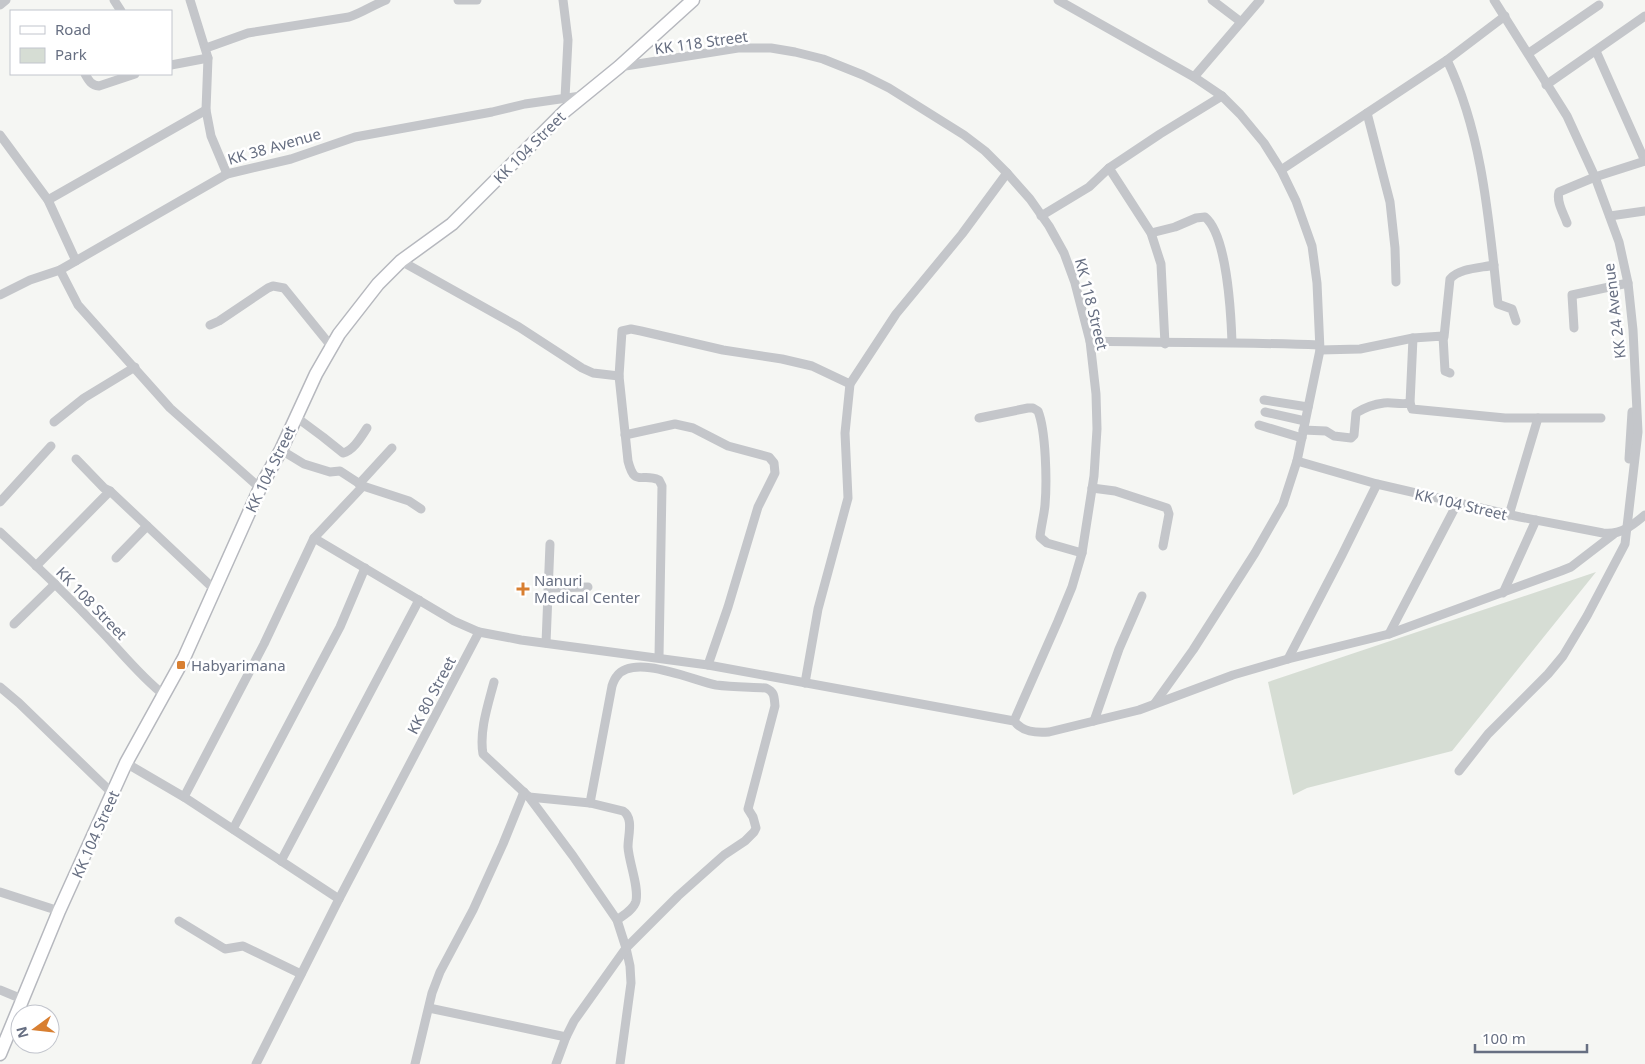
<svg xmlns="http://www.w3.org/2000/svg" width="1645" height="1064" viewBox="0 0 1645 1064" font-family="'Noto Sans',sans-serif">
	<rect width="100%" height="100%" fill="#f5f6f3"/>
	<path fill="#d6ddd4" d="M1596,572l-144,179 -145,37 -14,7 -25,-113z"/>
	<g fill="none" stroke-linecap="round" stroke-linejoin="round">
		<g stroke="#b6b8be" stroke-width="15">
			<path id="secondary" d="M0,1054l59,-143 67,-148 58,-105 76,-170 21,-38 35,-76 23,-40 39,-50 23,-23 51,-37 113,-113 54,-44 74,-67"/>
		</g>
		<g stroke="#c4c6ca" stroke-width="9">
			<path d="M114,0l7,11"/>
			<path d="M190,0l18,58 -2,52 5,26 16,38"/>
			<path d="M458,0h19"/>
			<path d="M563,0l5,40 -3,58"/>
			<path d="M1058,0l136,77 28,19 18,18 24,29 17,27 15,31 16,45 5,37 3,67 -23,111 -14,43 -28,49 -62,97 -38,53"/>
			<path d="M1212,0l29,22"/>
			<path d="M0,5l6,-5"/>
			<path d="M206,48l42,-15 101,-16c13,-4 24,-12 37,-17"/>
			<path d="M1596,51l49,110"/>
			<path d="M1529,53l70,-48"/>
			<path d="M1447,60c36,75 42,162 51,244l14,5 4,12"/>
			<path d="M171,65l37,-7"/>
			<path d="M619,67l119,-19h33l24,4 28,7 40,16 26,13 75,47 21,16 22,22 23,26 19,27 15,27 11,30 15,58 6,53 1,35 -3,47 -12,77 -10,34 -14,34 -44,100"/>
			<path d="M85,74c4,7 6,11 14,12l36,-12"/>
			<path d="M1194,77l66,-77"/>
			<path d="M1546,85l99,-69"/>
			<path d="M1367,113l23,89 5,46 1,34"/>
			<path d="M0,135l48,65 28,61"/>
			<path d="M1109,168l42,65 10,31 4,80"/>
			<path d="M1281,170l166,-110 58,-44"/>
			<path d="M48,200l158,-90"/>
			<path d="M1041,216l48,-29 20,-19 51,-34 62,-38"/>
			<path d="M1610,216l35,-5"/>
			<path d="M1567,223c-3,-9 -11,-21 -8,-31l36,-15 50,-16"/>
			<path d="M1151,233l24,-6 21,-9 9,-1c22,18 26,97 27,125"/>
			<path d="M401,261l118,66 63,41 11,5 26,3"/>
			<path d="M60,270l18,35 92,103 90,80"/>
			<path d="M0,295l30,-15 30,-10 167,-96 64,-15 64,-22 137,-25 33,-8 56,-8"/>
			<path d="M210,325l9,-4 49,-33 5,-2 11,2 47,58"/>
			<path d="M1574,328l-2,-33 56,-12"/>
			<path d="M1444,337l6,-58c9,-11 31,-11 44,-14"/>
			<path d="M1413,338l-3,65 2,6 93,9h96"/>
			<path d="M1090,341c76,2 153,1 229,4"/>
			<path d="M1320,350l40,-1 53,-11 30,-2 2,35 5,2"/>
			<path d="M1264,400l44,7"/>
			<path d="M1265,412l40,9"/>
			<path d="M296,417l27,20 20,16c10,-2 18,-16 24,-25"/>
			<path d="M979,418l49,-10h5l5,3c8,20 9,71 7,94 -1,11 -4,21 -5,32l7,6 35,10"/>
			<path d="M54,422l30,-24 51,-31"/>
			<path d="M1259,425l43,13"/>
			<path d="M1303,430l23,1 8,5 17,2 3,-3 2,-22c8,-5 19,-9 28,-10 9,-1 17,2 26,0"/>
			<path d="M625,435l50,-11 18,4 35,18 41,11 5,6 1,10 -17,34 -30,100 -20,58"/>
			<path d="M281,450l23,14 26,8 10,-1 23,15 46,15 12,8"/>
			<path d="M76,459l28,29 6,3 104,98"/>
			<path d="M1629,459l3,-47"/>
			<path d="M1297,461l80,23 143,33 83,16c18,2 29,-7 42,-18"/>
			<path d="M359,484l33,-36"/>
			<path d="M1092,488l23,3 52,17 2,6 -6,32"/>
			<path d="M0,502l51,-56"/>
			<path d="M1509,515l29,-97"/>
			<path d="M0,532c35,32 69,65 102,100 20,21 39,45 62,63"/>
			<path d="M314,538l49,-52"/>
			<path d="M116,558l31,-32"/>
			<path d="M36,566l74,-75"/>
			<path d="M548,588l40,-1"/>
			<path d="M1503,593l33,-73"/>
			<path d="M14,624l41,-40"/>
			<path d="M1389,634l69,-132"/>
			<path d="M546,643l4,-99"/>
			<path d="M659,657l3,-171 -3,-6c-18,-8 -24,8 -31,-19l-9,-85 3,-45 9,-2 10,2 82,19 59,9 30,7 38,18"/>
			<path d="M1288,659l54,-104 35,-71"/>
			<path d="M494,682c-6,23 -15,49 -11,72l46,43 44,59 44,64 9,28 4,18 1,17 -11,81"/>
			<path d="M805,683l13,-74 30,-111 -3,-65 5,-49 46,-70 66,-80 45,-61"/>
			<path d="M0,687l19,16 94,91"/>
			<path d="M1094,721l25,-72 23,-53"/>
			<path d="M126,763l58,34 155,102"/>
			<path d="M1459,771l29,-37 60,-60 15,-18 24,-40 38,-72 13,-112 -5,-102 -5,-47 -9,-41 -24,-65 -28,-61 -73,-116"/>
			<path d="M184,797l80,-153 50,-106 140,83 25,11"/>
			<path d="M529,797l61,6 33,8c11,7 5,24 5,36 1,16 11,39 8,54 -2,8 -12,14 -19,19"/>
			<path d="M233,829l107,-202 25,-59"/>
			<path d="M281,861l138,-261"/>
			<path d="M0,892l59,19"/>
			<path d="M179,921l46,28 18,-3 58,28"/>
			<path d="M0,990l22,9"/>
			<path d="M429,1008l137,29"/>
			<path d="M256,1064l83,-165 140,-267 42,8 187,25 306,56c9,11 21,12 35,11l90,-22 94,-35 55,-16 101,-25 172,-63 10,-4 43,-33"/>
			<path d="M415,1064l17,-71 8,-21 33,-62 30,-66 21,-52"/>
			<path d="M556,1064l10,-27 8,-16 52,-73 52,-52 46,-41 21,-14 9,-9 2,-4 -3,-11 -5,-8 27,-103c-1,-9 0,-14 -9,-18 -16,-1 -34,-1 -50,-3 -22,-4 -82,-32 -99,-9 -2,2 -4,7 -5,10l-22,117"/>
		</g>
		<use href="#secondary" stroke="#fff" stroke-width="12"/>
	</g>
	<g fill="#d87f31" stroke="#fff" stroke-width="2">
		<path d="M520.5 581.5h5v5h5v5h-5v5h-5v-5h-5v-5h5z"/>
		<rect x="176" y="660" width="10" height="10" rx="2.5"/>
	</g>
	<g text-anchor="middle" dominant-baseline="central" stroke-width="5" stroke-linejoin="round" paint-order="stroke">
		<g font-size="15" fill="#676f82" stroke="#fff">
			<text transform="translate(701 42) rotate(-8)">KK 118 Street</text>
			<text transform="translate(274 146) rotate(-16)">KK 38 Avenue</text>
			<text transform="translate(529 147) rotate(-45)">KK 104 Street</text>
			<text transform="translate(1092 304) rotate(76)">KK 118 Street</text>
			<text transform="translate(1614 311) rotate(-97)">KK 24 Avenue</text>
			<text transform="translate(270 469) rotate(-64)">KK 104 Street</text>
			<text transform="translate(1461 504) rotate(13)">KK 104 Street</text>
			<text transform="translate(92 603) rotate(46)">KK 108 Street</text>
			<text transform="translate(431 695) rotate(-62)">KK 80 Street</text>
			<text transform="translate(95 834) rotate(-66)">KK 104 Street</text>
		</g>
		<g font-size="15" fill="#676f82" stroke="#fff" text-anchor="start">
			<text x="534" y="580">Nanuri<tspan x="534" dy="17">Medical Center</tspan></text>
			<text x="191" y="665">Habyarimana</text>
		</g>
	</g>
	<rect x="10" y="10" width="162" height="65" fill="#ffffff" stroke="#c2c5cd"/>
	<rect x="20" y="26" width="25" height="8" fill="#ffffff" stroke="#c2c5cd"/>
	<text x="55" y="35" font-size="15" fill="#676f82">Road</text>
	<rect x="20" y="48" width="25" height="15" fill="#d6ddd4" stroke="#c2c5cd"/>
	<text x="55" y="60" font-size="15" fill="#676f82">Park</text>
	<g transform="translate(35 1029) rotate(255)"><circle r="24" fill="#ffffff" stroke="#c2c5cd"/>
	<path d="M0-4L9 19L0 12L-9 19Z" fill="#d87f31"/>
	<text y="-8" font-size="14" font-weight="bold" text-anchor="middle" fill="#676f82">N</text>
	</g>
	<path d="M1475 1044v8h112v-8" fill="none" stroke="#676f82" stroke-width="2.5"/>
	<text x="1482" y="1044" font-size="15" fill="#676f82" stroke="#ffffff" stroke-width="4" paint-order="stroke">100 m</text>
</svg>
